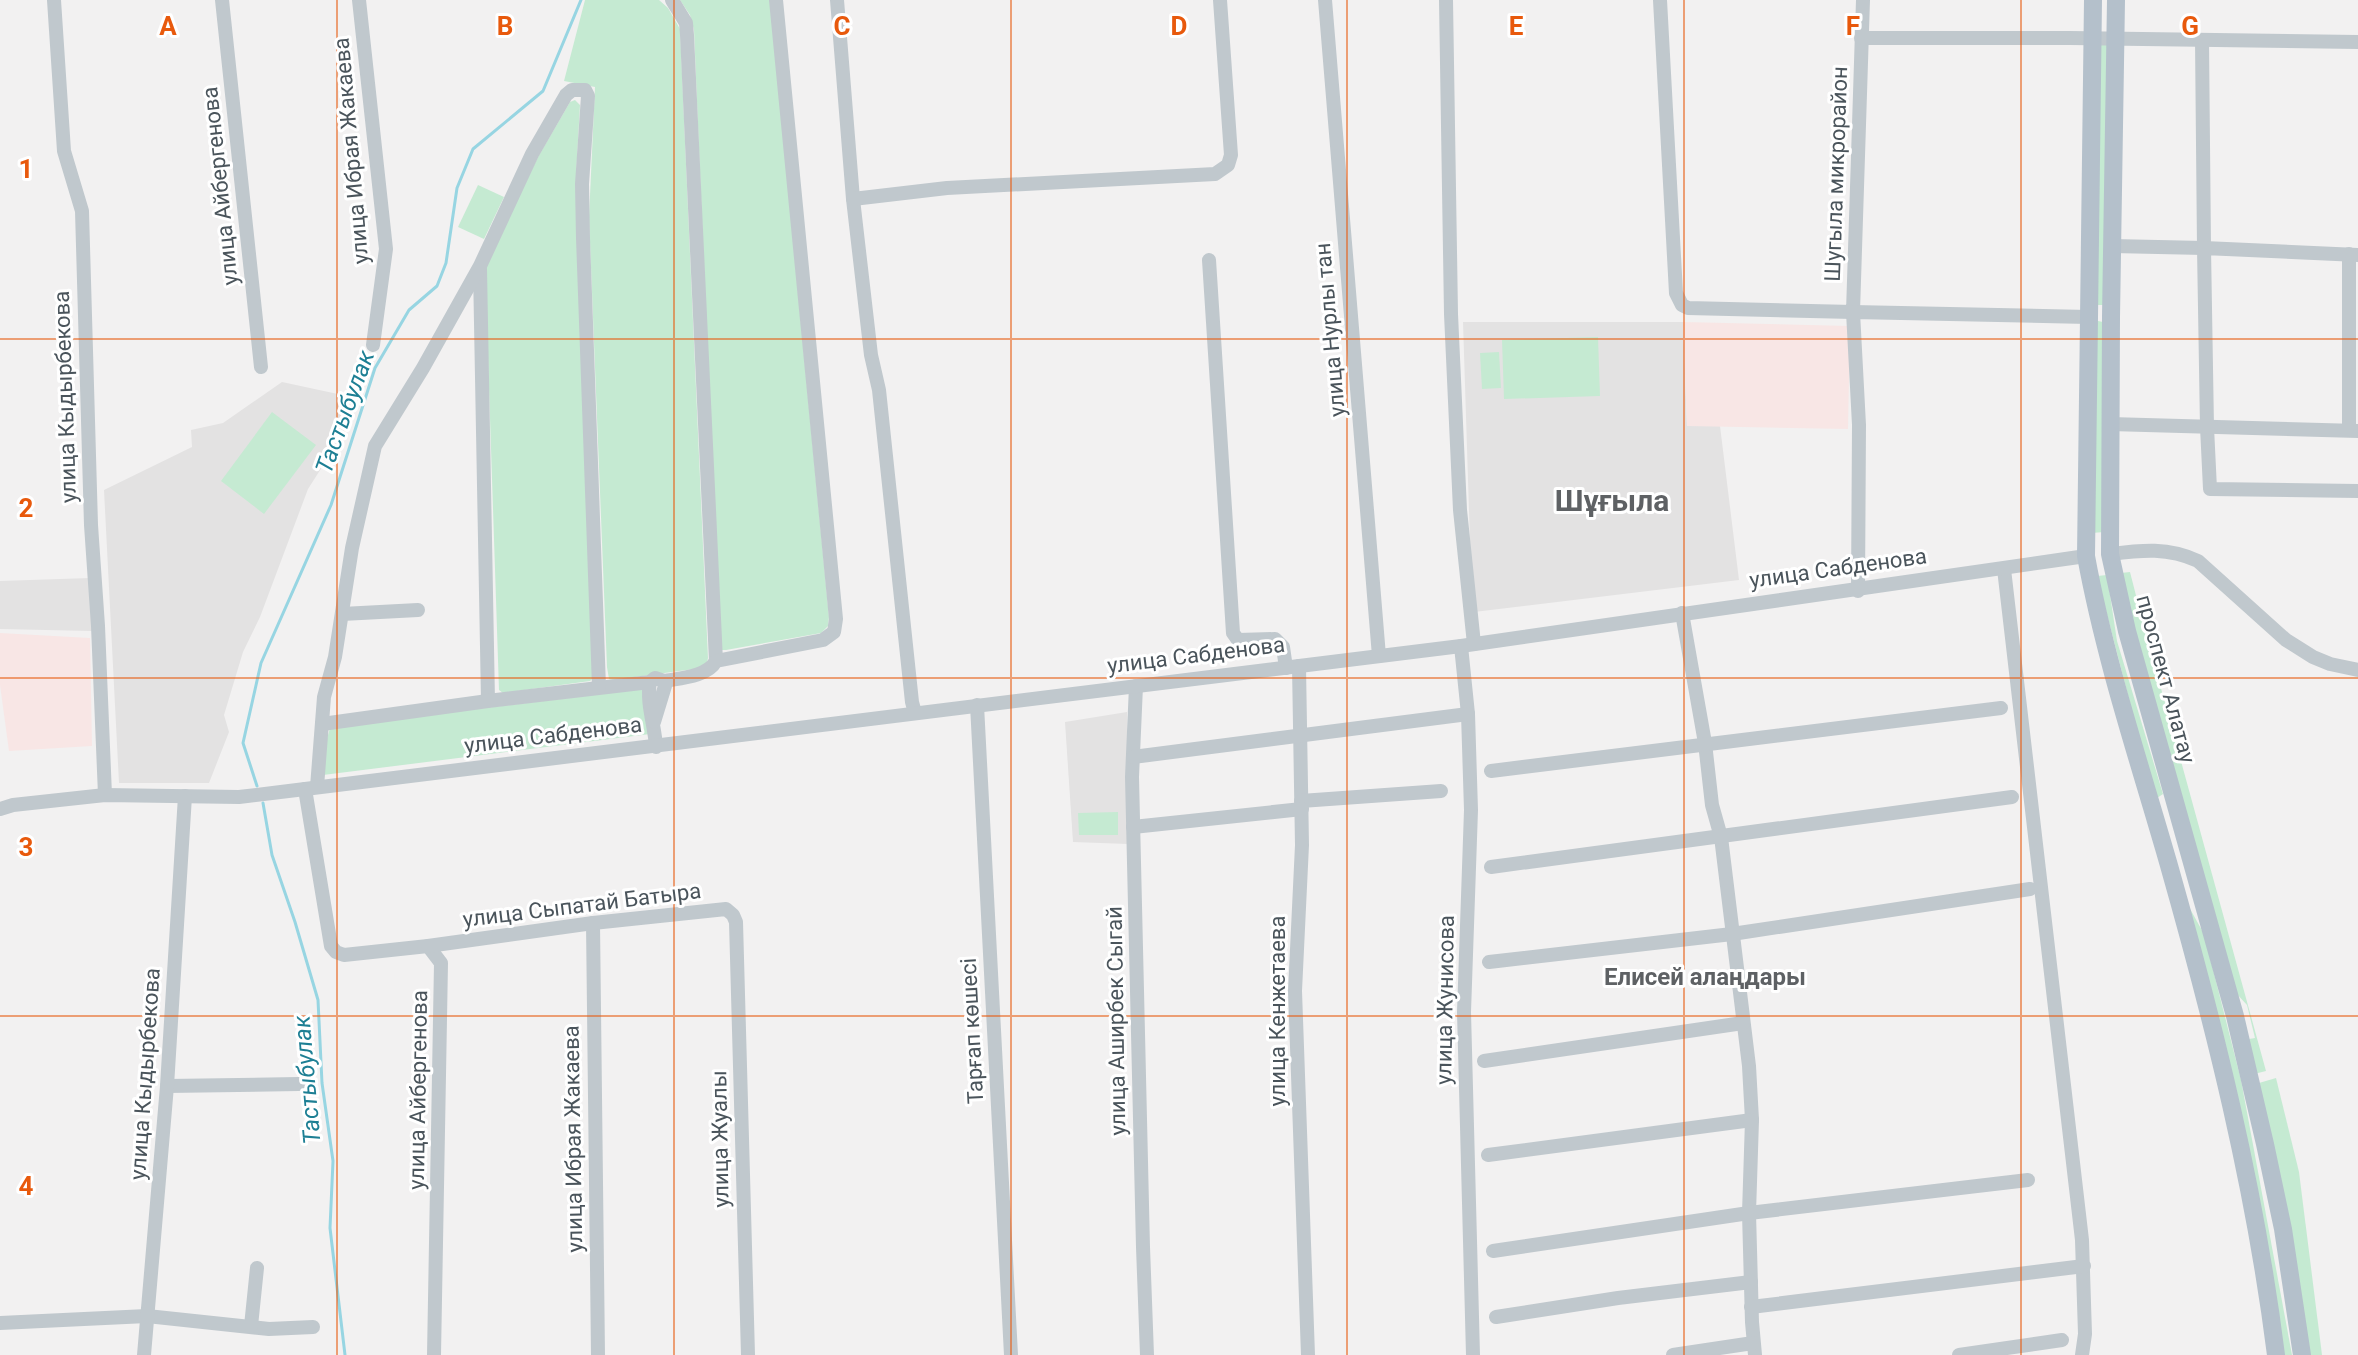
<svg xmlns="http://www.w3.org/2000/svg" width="2358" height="1355" viewBox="0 0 2358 1355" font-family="Roboto,sans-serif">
	<rect width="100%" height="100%" fill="#f2f1f1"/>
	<g fill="#e3e2e2">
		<path d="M1463,322h220l4,104h33l19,154 -265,32 -2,-7z"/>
		<path d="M282,382l79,17 -14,29 -39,61 -48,128 -17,35 -19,63 5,17 -20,51h-90l-15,-293 88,-43 -1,-17 32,-7z"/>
		<path d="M90,578l2,53 -92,-2v-48z"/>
		<path d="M1127,712l1,132 -55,-2 -8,-120z"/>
	</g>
	<g fill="#f8e6e5">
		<path d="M1683,322l167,4 -2,103 -161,-3z"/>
		<path d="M0,633l90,5 2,108 -83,5 -9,-66z"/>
	</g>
	<g fill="#c5ead2">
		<path d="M585,0h74l9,8 12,21 28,629 -1,5 -6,5 -88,12 -4,-1 -2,-12 -18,-450 6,-130 -31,-6z"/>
		<path d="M680,0h90l59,617 -1,9 -7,7 -95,17h-4l-2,-4 -26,-616 -4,-15z"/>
		<path d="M2107,43l-2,262h-11l5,-260z"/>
		<path d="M575,100l5,5 -4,71 17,502 -3,3 -87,12 -4,-3 -14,-423 53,-110 32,-55z"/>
		<path d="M478,185l26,12 -20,42 -26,-12z"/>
		<path d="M2098,321l5,1 1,210 -12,1 4,-211z"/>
		<path d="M1598,337l2,59 -96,3 -2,-59z"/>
		<path d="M1499,352l2,36 -19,1 -2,-36z"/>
		<path d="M272,412l44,33 -52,69 -43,-33z"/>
		<path d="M2130,572l12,47 124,452 -12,3 -5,-35 6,-1 -8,-33 -11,-12 -105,-373 -10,-47z"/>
		<path d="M2107,575l10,66 46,153 -6,4 -3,-3 -57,-219z"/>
		<path d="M643,689l7,45 -327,41 4,-36 3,-11 4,-2z"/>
		<path d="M1118,812v23h-39l-1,-22z"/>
		<path d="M2189,907l15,27 37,146 51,275h-11z"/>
		<path d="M2276,1078l23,94 23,183h-16l-47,-272z"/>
	</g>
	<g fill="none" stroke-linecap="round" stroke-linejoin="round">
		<g stroke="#97d5e2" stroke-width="3">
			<path d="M257,786l-14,-43 18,-80 70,-158 44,-137 34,-58 28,-24 9,-23 11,-75 16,-39 70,-58 38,-91"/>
			<path d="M263,803l9,52 23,67 23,78 4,83 11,78 -3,67 15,127"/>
		</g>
		<g stroke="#c0c8cd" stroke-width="14">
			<path d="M54,0l10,151 18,60 9,314 7,101 7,169"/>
			<path d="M222,0l39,367"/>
			<path d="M359,0l27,249 -13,96"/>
			<path d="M672,0l14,23 1,12 29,626"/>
			<path d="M837,0l16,199 18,156 8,35 33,312 3,11"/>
			<path d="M1325,0l54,656"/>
			<path d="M1446,0l5,314 9,196 14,134"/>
			<path d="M1660,0l16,293 6,12 6,3 165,4 10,-312"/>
			<path d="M1861,38h209l288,4"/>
			<path d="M853,199l94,-11 268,-14 13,-9 3,-10 -11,-155"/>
			<path d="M2112,246l92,2 -2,-208"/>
			<path d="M2358,255l-154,-7 3,179 3,62 148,2"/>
			<path d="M1209,260l24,373 5,7 37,-1 8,8 3,21"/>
			<path d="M480,269l8,432"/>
			<path d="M2110,424l248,7"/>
			<path d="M2349,430v-176"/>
			<path d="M2110,554c32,-4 58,-7 88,7l88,79 27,17 17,7 28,6"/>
			<path d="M2004,569l78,671 3,94 -3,21"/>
			<path d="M1858,591l1,-166 -6,-113 235,5"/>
			<path d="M1682,613l23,130 7,62 9,32 28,229 3,54 -3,93 3,109 3,33"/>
			<path d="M342,614l76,-4"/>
			<path d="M1461,646l7,68 3,96 -7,202 9,343"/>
			<path d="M1299,666l3,179 -7,146 13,364"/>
			<path d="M664,681c16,-3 43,-4 52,-20l107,-21 11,-8 2,-13 -60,-619"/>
			<path d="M650,682c-4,21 5,44 6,65"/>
			<path d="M1136,686l-4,91 11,470 4,108"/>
			<path d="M977,705l34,650"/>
			<path d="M322,724l166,-23 162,-19 5,-4 9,3 1,5 -11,36"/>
			<path d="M1133,757l335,-43"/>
			<path d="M1491,771l510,-63"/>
			<path d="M317,787l7,-90 11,-40 17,-109 23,-102 48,-78 57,-102 52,-112 34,-59 6,-5h13l3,6 -6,88 1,54 16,449"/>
			<path d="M305,789l26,157 5,6 8,3 84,-9 13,17 -7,392"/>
			<path d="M1301,801l140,-10"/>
			<path d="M0,809l13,-4 92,-10 134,2 66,-8 1156,-143 625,-90"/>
			<path d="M1133,827l169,-18"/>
			<path d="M1491,867l521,-70"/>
			<path d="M593,923l5,432"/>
			<path d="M428,946l165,-23 133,-14 7,6 3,7 12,433"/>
			<path d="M1489,962l243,-28 298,-45"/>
			<path d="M1484,1061l259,-38"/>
			<path d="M167,1086l132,-2"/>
			<path d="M1488,1155l264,-35"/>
			<path d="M1493,1251l256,-38 279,-33"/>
			<path d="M1751,1307l333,-41"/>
			<path d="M1496,1317l122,-19 133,-16"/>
			<path d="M0,1323l147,-7 122,13 44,-2"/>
			<path d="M251,1326l6,-58"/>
			<path d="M144,1355l23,-269 18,-290"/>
			<path d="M1673,1355l80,-12"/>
			<path d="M1959,1355l103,-15"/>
		</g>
		<g stroke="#b4c0cb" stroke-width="18">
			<path d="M2093,0l-7,556c19,104 53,205 82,306 46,162 87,325 108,493"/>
			<path d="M2116,0l-5,317 -1,237 17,77 108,385 30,128 18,85 19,126"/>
		</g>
	</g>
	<path fill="none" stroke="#e8590c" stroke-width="2" stroke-opacity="0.55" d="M337,0v1355M674,0v1355M1011,0v1355M1347,0v1355M1684,0v1355M2021,0v1355M0,339h2358M0,678h2358M0,1016h2358"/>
	<g text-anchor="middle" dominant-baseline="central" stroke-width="6" stroke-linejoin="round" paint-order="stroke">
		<g font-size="22" fill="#4a545b" stroke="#fff">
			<text transform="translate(351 151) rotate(-95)">улица Ибрая Жакаева</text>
			<text transform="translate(1836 174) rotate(-88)">Шугыла микрорайон</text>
			<text transform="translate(220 186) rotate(-96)">улица Айбергенова</text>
			<text transform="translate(1330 330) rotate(-95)">улица Нурлы тан</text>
			<text transform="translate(65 397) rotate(-92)">улица Кыдырбекова</text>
			<text transform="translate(1838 568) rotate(-8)">улица Сабденова</text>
			<text transform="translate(1196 655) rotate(-7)">улица Сабденова</text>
			<text transform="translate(2166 679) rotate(75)">проспект Алатау</text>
			<text transform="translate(553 735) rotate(-7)">улица Сабденова</text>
			<text transform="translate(582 905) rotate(-7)">улица Сыпатай Батыра</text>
			<text transform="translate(1445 1000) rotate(-89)">улица Жунисова</text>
			<text transform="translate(1277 1011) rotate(-90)">улица Кенжетаева</text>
			<text transform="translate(1116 1021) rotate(-91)">улица Аширбек Сыгай</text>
			<text transform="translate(972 1031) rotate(-93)">Тарғап көшесі</text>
			<text transform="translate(145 1074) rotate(-86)">улица Кыдырбекова</text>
			<text transform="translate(418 1090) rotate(-89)">улица Айбергенова</text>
			<text transform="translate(573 1139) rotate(-91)">улица Ибрая Жакаева</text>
			<text transform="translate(720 1139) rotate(-91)">улица Жуалы</text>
		</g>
		<g font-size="24" font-style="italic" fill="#1d7f94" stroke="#fff">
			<text transform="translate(345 412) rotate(-70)">Тастыбулак</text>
			<text transform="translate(307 1080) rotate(-95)">Тастыбулак</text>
		</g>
		<g font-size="24" font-weight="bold" fill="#5e6164" stroke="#fff">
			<text x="1705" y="977">Елисей алаңдары</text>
		</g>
		<g font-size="30" font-weight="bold" fill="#5e6164" stroke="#fff">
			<text x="1612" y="500">Шұғыла</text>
		</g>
	</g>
	<g font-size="26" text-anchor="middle" font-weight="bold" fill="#e8590c" stroke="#fff" stroke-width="6" stroke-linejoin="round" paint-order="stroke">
		<text x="168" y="35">A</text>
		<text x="505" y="35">B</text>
		<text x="842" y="35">C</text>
		<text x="1179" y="35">D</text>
		<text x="1516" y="35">E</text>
		<text x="1853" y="35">F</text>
		<text x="2190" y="35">G</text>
		<text x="26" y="178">1</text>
		<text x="26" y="517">2</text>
		<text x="26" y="856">3</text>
		<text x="26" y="1195">4</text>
	</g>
</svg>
